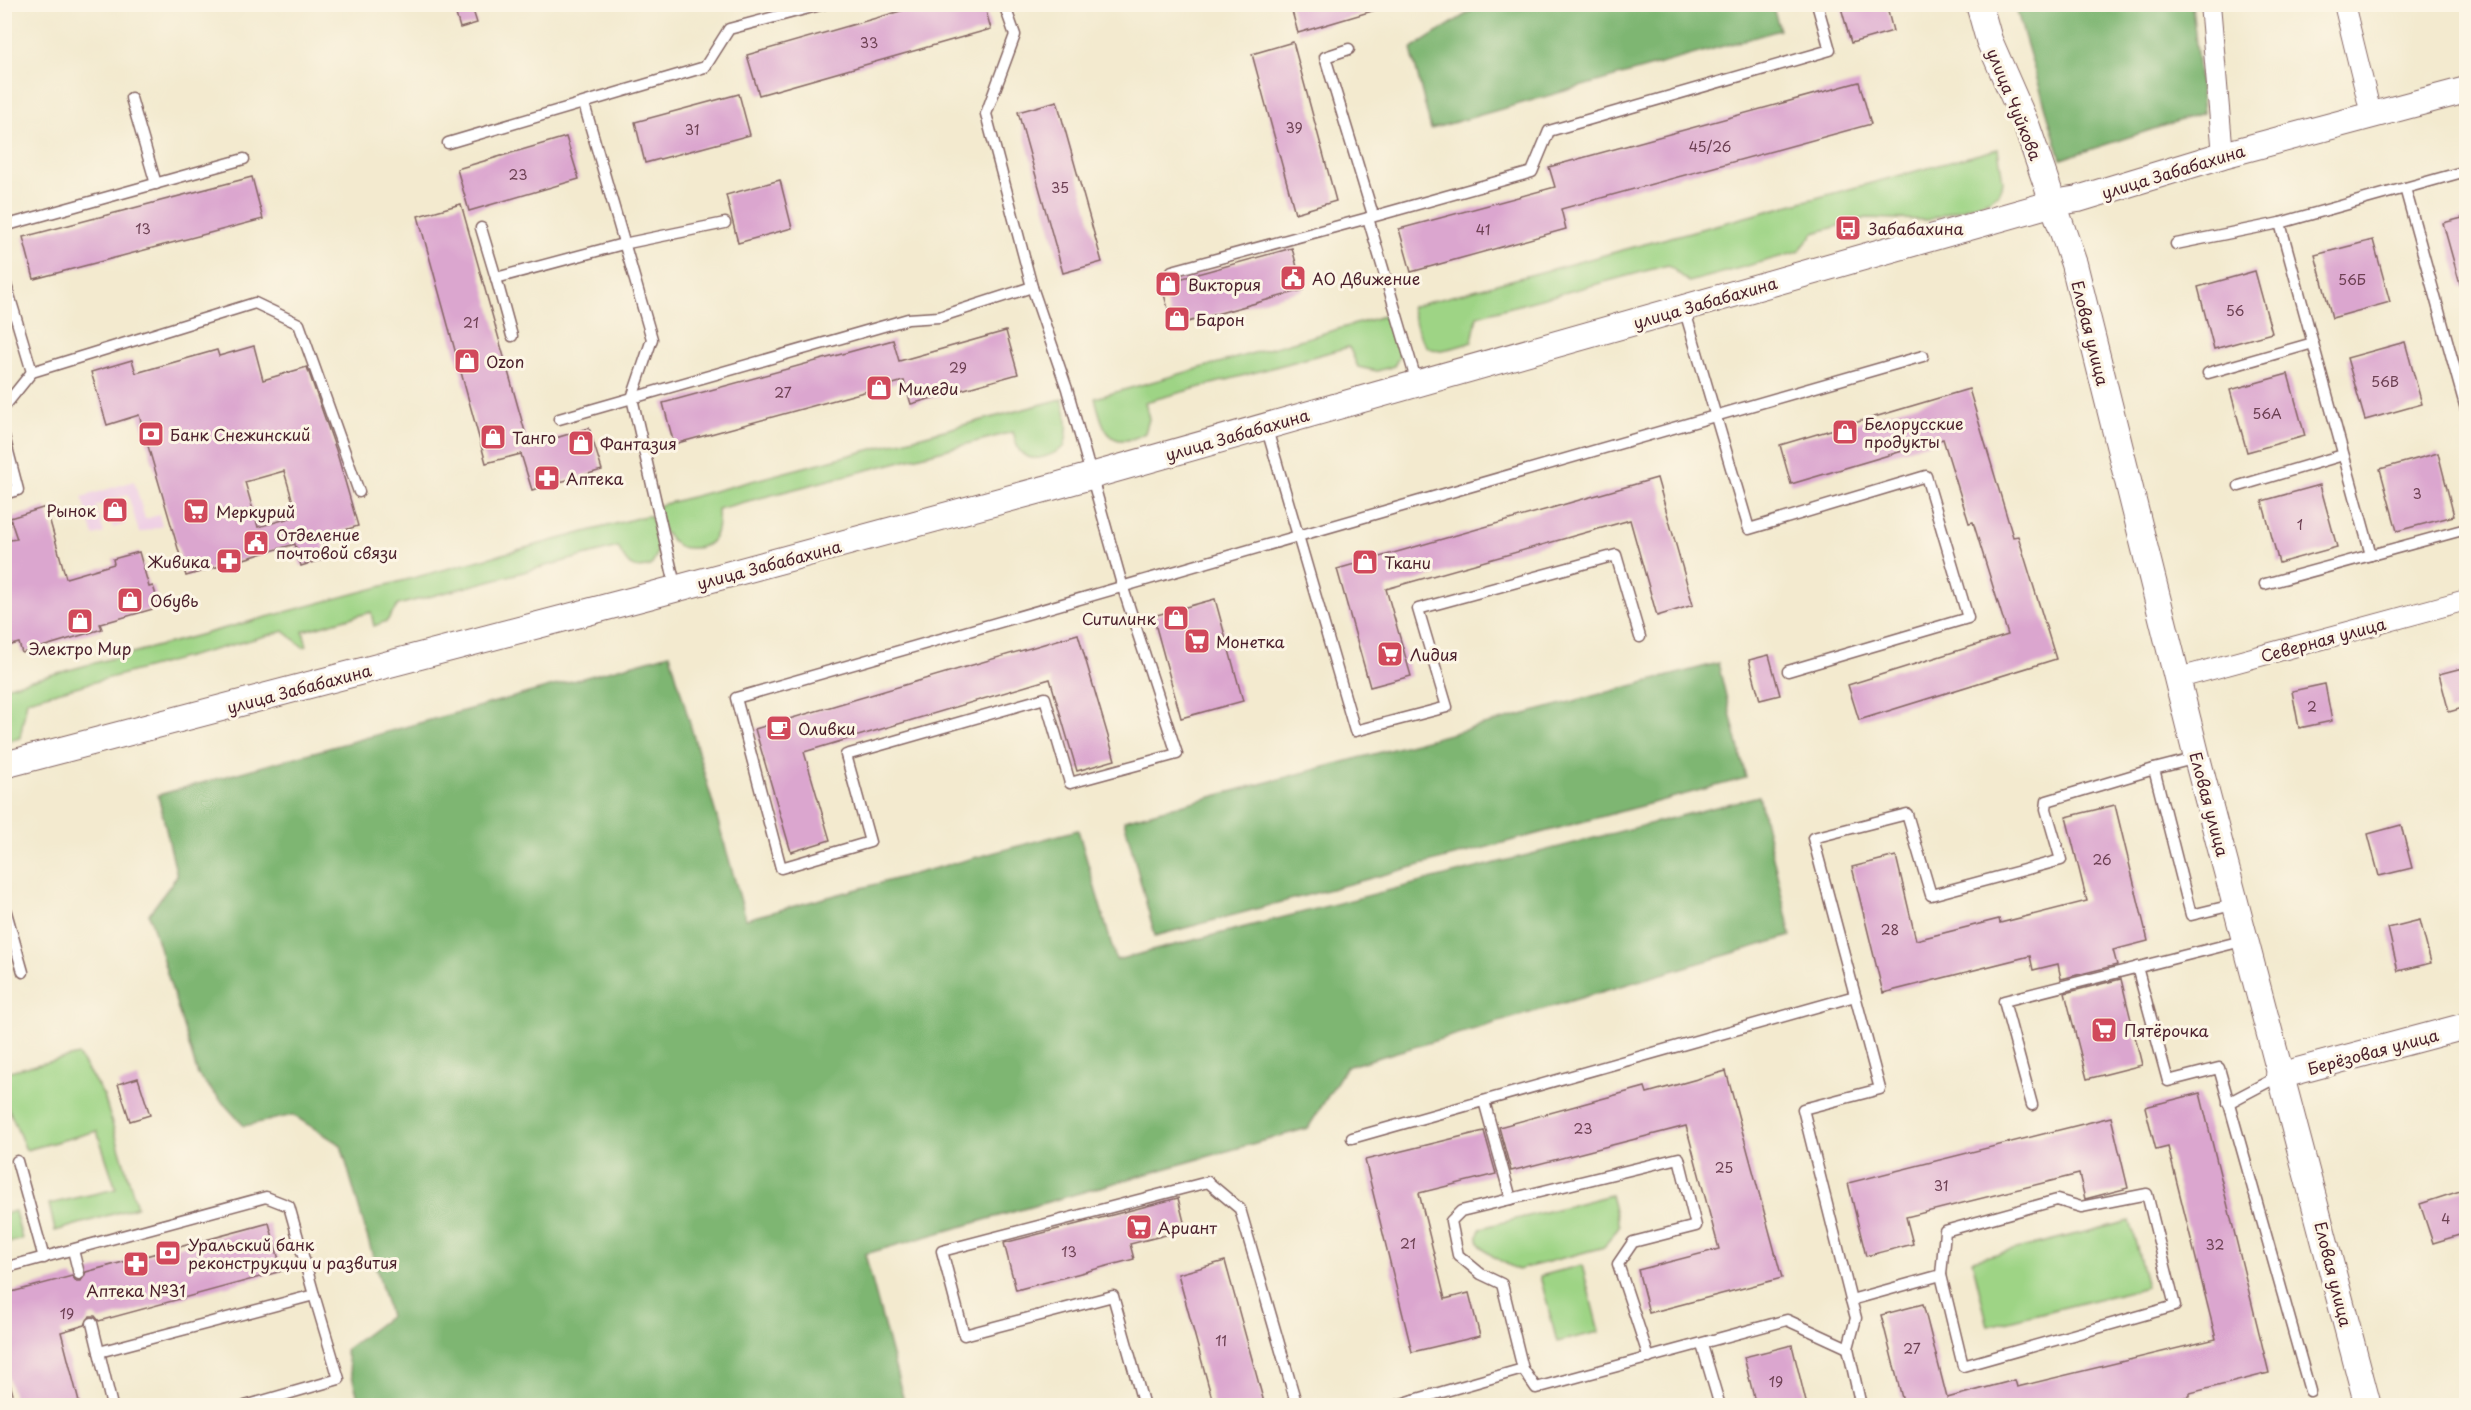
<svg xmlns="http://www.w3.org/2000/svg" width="2471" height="1410" viewBox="0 0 2471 1410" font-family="'Playpen Sans',sans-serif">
	<rect width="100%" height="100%" fill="#fcf5e5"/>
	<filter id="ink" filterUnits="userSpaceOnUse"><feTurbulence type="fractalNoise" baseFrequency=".0167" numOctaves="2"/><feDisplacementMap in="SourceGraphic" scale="12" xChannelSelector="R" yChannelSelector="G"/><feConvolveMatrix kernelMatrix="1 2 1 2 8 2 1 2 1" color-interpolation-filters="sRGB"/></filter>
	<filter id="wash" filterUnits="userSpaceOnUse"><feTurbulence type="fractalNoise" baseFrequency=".008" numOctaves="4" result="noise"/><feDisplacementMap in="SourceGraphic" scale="24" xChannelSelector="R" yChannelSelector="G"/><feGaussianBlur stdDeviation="1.35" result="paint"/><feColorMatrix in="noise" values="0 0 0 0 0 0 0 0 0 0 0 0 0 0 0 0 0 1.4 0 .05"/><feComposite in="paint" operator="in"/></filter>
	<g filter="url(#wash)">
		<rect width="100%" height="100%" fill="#f3eacf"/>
		<path fill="#efd0e5" d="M134,481l11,38 14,-4 3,11 -23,7 -11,-38 -10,3 7,26 -12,4 -7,-25 -10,3 8,27 -10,3 -12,-39z"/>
		<g fill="#9ed485" stroke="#747a58" stroke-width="1.5">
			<path d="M1998,149l5,33 -5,12 -9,6 -61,20 -62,-2 -52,15 -16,19 -109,30 -21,-17 -191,51 -5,26c-48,16 -48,10 -61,-35z"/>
			<path d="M1391,314l10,40 -7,12 -17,5 -19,-4 -9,-20 -204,55 4,17 -4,14c-37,21 -42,-6 -50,-35z"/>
			<path d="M1062,399c5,18 8,30 2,48 -11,8 -34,19 -45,3 -3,-5 -4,-13 -6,-18l-295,77c2,30 -6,43 -39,38l-15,-15 -7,-26z"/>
			<path d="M645,516h6c5,19 12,33 0,50 -20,6 -25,-3 -33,-19l-220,58 -11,16 -13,5 -3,-14 -68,19 4,15 -4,1 -19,-16 -257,69 -7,38 -15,4v-55z"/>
			<path d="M78,1055l26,41 33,111 -82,24 -6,-27 67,-15 -19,-58 -71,19 -21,-50v-28z"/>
			<path d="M1611,1195l8,31 -15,21 -86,23c-15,-9 -51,-21 -37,-42z"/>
			<path d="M15,1211l7,28 -17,5v-30z"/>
			<path d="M2130,1221l17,66 -159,39 -16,-66z"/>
			<path d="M1582,1265l17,67 -42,10 -17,-66z"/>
		</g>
		<g fill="#7eb672" stroke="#646a4e" stroke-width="1.5">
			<path d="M1482,4l290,1 8,25 -349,99 -20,-80z"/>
			<path d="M2015,5h177l11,108 -142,46z"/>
			<path d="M670,654l76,265 332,-89 38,130 643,-164 32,140 -445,131 -38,61 -443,126 40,151h-545l-15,-55 45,-34 -49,-171 -48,-30 -49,11 -46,-51 -49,-161 28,-38 -19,-81z"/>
			<path d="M1718,663l28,115 -591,158 -31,-116z"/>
		</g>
		<g id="blocks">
			<g fill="#dba6cf" fill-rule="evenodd">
				<path d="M453,4h18l6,19 -17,5z"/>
				<path d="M925,4h59l7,25 -232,66 -12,-40z"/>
				<path d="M1290,4h88l1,5 -81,24z"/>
				<path d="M1840,4h46l7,27 -42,12z"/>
				<path d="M1293,42l43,159 -41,12 -43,-159z"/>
				<path d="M1859,82l12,42 -310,85 5,20 -155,43 -12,-43 156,-42 -6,-20z"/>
				<path d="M739,94l11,41 -105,28 -10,-41z"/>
				<path d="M1057,101l45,161 -39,11 -45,-161z"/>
				<path d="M566,137l13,42 -110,32 -12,-42z"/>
				<path d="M252,177l11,42 -229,60 -11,-42z"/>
				<path d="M780,180l12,48 -54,15 -12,-48z"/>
				<path d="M461,204l68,242 60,-18 13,42 -70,20 -11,-36 -35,9 -68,-247z"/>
				<path d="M2466,217v71h-5l-18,-65z"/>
				<path d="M2373,240l17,62 -58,16 -17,-63z"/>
				<path d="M1292,248l11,42 -130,36 -12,-42z"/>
				<path d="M2255,271l17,62 -58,16 -16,-62z"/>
				<path d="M1006,331l12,43 -107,30 -7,-23 -230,63 -11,-41 230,-63 6,21z"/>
				<path d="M2405,342l17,62 -57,16 -18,-62z"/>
				<path d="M254,346l9,34 44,-13 29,83 22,76 -37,11 6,21 -26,8 -6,-22 -109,32 -47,-161 -32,10 -16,-53 41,-12 4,13 81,-23 2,6zM284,471l13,45 -39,11 -13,-45z"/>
				<path d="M2288,374l17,62 -58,16 -17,-62z"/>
				<path d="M1969,389l44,148 5,-1 38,123 -197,61 -11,-35 160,-50 -35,-113 -4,1 -26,-84 -152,45 -11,-39z"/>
				<path d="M2438,453l16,63 -57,15 -17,-62z"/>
				<path d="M1657,478l36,127 -36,11 -27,-96 -244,69 25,87 -41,11 -33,-118z"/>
				<path d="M2320,485l17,62 -58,16 -17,-62z"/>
				<path d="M46,507l20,71 48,-14 -1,-5 26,-7 10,35 4,-1 7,21 -60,17 2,5 -80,24 -3,-10 -15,4v-106l13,-2 -7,-21z"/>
				<path d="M1215,599l28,102 -62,17 -28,-102z"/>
				<path d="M1078,634l37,126 -38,11 -27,-92 -246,73 26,88 -39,12 -36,-123z"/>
				<path d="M1769,655l11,40 -20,5 -11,-40z"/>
				<path d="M2466,667v40l-17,5 -10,-38z"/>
				<path d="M2325,684l7,37 -33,7 -7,-37z"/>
				<path d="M2115,805l33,136 -35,9 4,15 -56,14 -3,-15 -25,6 -3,-14 -147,37 -31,-126 44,-11 20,84 83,-21 1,4 87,-22 -21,-84z"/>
				<path d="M2401,825l11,43 -33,8 -11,-42z"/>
				<path d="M2420,920l11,43 -33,8 -10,-43z"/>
				<path d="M2121,979l21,86 -55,14 -22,-86z"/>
				<path d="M1726,1071l56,207 -133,35 -11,-43 81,-21 -33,-123 -175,45 -12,-44 146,-40 2,6z"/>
				<path d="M138,1078l12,37 -20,6 -12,-37z"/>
				<path d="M2200,1093l69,280 -79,20v3l-38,10h-248l-23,-91 42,-11 24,94 68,-18 2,7 199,-48 -48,-192 -12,3 -11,-43z"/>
				<path d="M2111,1117l17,71 -43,11 -6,-25 -173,43 7,27 -47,12 -18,-73z"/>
				<path d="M1484,1131l12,43 -77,19 26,106 24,-6 11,43 -68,16 -47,-192z"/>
				<path d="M2466,1189v44l-33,10 -13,-39z"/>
				<path d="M1178,1198l8,32 -56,14 4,15 -118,31 -12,-47z"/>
				<path d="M269,1223l13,48 -183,50 -4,-5h-5l-5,9 -24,7 19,74h-64l-12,-45v-67l68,-18 4,5h5l5,-9z"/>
				<path d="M1225,1261l40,145h-51l-36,-132z"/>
				<path d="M1792,1345l15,61h-51l-12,-49z"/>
			</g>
		</g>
	</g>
	<g filter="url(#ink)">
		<use href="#blocks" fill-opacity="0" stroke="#856664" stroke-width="1.5"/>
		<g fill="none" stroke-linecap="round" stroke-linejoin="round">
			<g stroke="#856664" stroke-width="13">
				<g id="service">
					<path d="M1004,4l11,31 -29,79 46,173 35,102 56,199 54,166 -107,29 -25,-85 -199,57 24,87 -89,26 -45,-170 1187,-342"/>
					<path d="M1349,49l-24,8 48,158"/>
					<path d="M131,98l25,86"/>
					<path d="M584,104l68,235 -20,59 44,191"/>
					<path d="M448,143l257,-76 24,-38 95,-25"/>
					<path d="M2405,188l61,221"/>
					<path d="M2280,223l91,332"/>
					<path d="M4,226l240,-67"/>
					<path d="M481,228l15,50 127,-34 102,-21"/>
					<path d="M2176,244l104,-21 186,-52"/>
					<path d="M1172,271l196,-53"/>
					<path d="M4,278l28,94"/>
					<path d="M496,278l16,58"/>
					<path d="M1684,308l65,221 177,-53 42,142 -180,53"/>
					<path d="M2208,373l105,-30"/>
					<path d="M1417,383l-49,-165 164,-46 17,-41 281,-81 -13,-46"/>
					<path d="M4,407l28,-35 223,-69 44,21 60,168"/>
					<path d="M559,419l349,-100 31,-2 93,-30"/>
					<path d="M1266,426l89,305 92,-24 -29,-98 198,-54 24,82"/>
					<path d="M4,436l14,54 -14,4"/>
					<path d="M2239,486l104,-31"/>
					<path d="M2265,584l201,-55"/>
					<path d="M2197,758l-43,11 37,146 46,-11"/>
					<path d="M4,905l19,67"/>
					<path d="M2137,967l31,114 51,-13 91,323"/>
					<path d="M1484,1101l27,98"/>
					<path d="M2228,1103l51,-27"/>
					<path d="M2032,1105l-28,-104 242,-61"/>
					<path d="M1352,1138l503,-142"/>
					<path d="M17,1161l27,97"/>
					<path d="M2147,1194l28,112 -212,60 -22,-91 4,-44 112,-31 24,7z"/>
					<path d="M73,1250l6,24"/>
					<path d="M4,1268l262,-71 23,9 25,89 -215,57"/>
					<path d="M1851,1300l-48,-191 77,-20 -67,-251 94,-24 24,81 130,-35 -15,-51 1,-8 107,-32"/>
					<path d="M92,1323l20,83"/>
					<path d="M1702,1345l18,61"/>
					<path d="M1523,1369l-21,-85 -21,-10 -23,-19 -7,-34 10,-10 218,-53 17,68 -63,16 -15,22 31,94"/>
					<path d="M1414,1400l109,-31 13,19 251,-68 61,28"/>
					<path d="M245,1406l94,-27 -25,-84"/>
					<path d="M1144,1406l-31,-110 -149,39 -22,-84 266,-69 32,27 57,197"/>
					<path d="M1395,1406l19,-6 2,6"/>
					<path d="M1861,1406l-13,-58 8,-30 -5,-18 90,-25"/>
				</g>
			</g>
			<g stroke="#856664" stroke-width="22">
				<g id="minor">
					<path d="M2210,4l13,151"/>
					<path d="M2344,4l27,110"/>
					<path d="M2179,678l287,-78"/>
				</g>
			</g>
			<g stroke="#856664" stroke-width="28">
				<g id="tertiary">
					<path d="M1979,4l10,36 38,87 47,137 123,494 171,648"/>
					<path d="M4,765l641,-168 407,-110 1002,-284 24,-4 145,-44 243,-65"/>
					<path d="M2279,1076l187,-50"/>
				</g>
			</g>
			<use href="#service" stroke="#fff" stroke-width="10"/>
			<use href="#minor" stroke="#fff" stroke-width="20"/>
			<use href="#tertiary" stroke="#fff" stroke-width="26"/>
		</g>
	</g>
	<defs>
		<g id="bus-square" transform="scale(1.35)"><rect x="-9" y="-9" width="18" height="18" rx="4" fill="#d1495b" stroke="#fcf5e5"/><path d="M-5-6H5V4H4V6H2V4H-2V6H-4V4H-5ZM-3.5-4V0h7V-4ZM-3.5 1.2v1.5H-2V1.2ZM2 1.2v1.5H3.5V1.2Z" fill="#fff"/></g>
		<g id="civic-square" transform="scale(1.35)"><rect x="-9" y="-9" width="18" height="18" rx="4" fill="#d1495b" stroke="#fcf5e5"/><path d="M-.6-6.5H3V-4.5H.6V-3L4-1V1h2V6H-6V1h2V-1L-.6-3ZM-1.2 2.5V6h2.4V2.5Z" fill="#fff"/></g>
		<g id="shop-square" transform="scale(1.35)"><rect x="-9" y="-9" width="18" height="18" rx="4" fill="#d1495b" stroke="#fcf5e5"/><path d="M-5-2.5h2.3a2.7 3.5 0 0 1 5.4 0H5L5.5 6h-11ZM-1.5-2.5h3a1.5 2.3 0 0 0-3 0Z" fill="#fff"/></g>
		<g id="bank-square" transform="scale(1.35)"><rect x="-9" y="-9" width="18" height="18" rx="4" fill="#d1495b" stroke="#fcf5e5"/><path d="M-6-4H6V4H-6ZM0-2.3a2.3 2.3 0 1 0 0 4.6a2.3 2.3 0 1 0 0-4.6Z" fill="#fff"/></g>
		<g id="pharmacy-square" transform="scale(1.35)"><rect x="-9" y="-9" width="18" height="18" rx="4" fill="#d1495b" stroke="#fcf5e5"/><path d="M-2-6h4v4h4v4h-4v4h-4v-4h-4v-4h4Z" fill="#fff"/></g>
		<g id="supermarket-square" transform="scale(1.35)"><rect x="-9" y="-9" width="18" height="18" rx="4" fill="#d1495b" stroke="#fcf5e5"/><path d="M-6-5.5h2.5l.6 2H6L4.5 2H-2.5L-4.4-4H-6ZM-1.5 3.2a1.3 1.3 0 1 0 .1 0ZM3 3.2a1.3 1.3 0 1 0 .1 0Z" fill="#fff"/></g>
		<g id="cafe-square" transform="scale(1.35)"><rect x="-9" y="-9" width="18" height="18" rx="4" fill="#d1495b" stroke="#fcf5e5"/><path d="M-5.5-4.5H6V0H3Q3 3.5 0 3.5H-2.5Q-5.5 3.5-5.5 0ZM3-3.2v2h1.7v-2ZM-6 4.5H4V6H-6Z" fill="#fff"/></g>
	</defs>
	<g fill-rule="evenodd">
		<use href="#bus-square" x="1848" y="228"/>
		<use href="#civic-square" x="1293" y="278"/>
		<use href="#shop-square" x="1168" y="284"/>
		<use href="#shop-square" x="1177" y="319"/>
		<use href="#shop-square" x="467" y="361"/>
		<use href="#shop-square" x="879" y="388"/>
		<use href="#shop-square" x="1845" y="432"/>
		<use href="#bank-square" x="151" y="434"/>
		<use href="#shop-square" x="493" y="437"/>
		<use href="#shop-square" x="581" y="443"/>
		<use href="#pharmacy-square" x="547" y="478"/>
		<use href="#shop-square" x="115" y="510"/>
		<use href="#supermarket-square" x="196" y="511"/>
		<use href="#civic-square" x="256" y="543"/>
		<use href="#pharmacy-square" x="229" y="561"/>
		<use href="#shop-square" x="1365" y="562"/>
		<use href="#shop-square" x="130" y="600"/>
		<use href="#shop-square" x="1176" y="618"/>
		<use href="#shop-square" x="80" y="621"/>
		<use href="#supermarket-square" x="1197" y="641"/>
		<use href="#supermarket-square" x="1390" y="654"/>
		<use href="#cafe-square" x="779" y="728"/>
		<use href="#supermarket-square" x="2104" y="1030"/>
		<use href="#supermarket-square" x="1139" y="1227"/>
		<use href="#bank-square" x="168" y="1253"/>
		<use href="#pharmacy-square" x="136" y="1264"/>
	</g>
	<g text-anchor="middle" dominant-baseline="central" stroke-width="6" stroke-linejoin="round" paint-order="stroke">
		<g font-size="14" fill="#6e4154">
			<text x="869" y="42">33</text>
			<text x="1294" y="127">39</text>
			<text x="692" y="129">31</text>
			<text x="1710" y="146">45/26</text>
			<text x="518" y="174">23</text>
			<text x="1060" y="187">35</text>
			<text x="143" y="228">13</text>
			<text x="1483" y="229">41</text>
			<text x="2352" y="279">56Б</text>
			<text x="2235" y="310">56</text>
			<text x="471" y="322">21</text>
			<text x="958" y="367">29</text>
			<text x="2385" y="381">56В</text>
			<text x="783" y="392">27</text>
			<text x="2267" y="413">56А</text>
			<text x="2417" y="493">3</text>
			<text x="2300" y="524">1</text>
			<text x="2312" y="706">2</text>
			<text x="2102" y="859">26</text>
			<text x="1890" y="929">28</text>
			<text x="1583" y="1128">23</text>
			<text x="1724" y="1167">25</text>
			<text x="1941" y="1185">31</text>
			<text x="2446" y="1218">4</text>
			<text x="1408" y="1243">21</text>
			<text x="2215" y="1244">32</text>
			<text x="1069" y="1251">13</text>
			<text x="67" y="1313">19</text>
			<text x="1221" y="1340">11</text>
			<text x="1912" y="1348">27</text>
			<text x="1776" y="1381">19</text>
		</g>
		<g font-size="16" fill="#4a1f2b" stroke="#fcf5e5">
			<text transform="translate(2015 104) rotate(68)">улица Чуйкова</text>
			<text transform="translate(2173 171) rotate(-17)">улица Забабахина</text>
			<text transform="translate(1705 302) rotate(-16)">улица Забабахина</text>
			<text transform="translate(2091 333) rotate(76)">Еловая улица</text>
			<text transform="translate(1237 434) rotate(-16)">улица Забабахина</text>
			<text transform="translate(769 564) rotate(-15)">улица Забабахина</text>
			<text transform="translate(2323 639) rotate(-15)">Северная улица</text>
			<text transform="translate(299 688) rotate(-15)">улица Забабахина</text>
			<text transform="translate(2210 804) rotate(75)">Еловая улица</text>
			<text transform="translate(2373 1051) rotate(-15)">Берёзовая улица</text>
			<text transform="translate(2334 1274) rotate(76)">Еловая улица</text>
		</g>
		<g font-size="16" fill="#4a1f2b" stroke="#fcf5e5" text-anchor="start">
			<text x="1868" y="228">Забабахина</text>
			<text x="1312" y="278">АО Движение</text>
			<text x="1188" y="284">Виктория</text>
			<text x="1196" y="319">Барон</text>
			<text x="486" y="361">Ozon</text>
			<text x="898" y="388">Миледи</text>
			<text x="1864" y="423">Белорусские<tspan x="1864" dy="18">продукты</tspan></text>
			<text x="170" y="434">Банк Снежинский</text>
			<text x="512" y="437">Танго</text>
			<text x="600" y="443">Фантазия</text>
			<text x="566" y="478">Аптека</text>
			<text x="96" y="510" text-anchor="end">Рынок</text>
			<text x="216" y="511">Меркурий</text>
			<text x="276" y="534">Отделение<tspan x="276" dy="18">почтовой связи</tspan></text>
			<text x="210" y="561" text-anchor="end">Живика</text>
			<text x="1384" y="562">Ткани</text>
			<text x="150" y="600">Обувь</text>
			<text x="1156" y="618" text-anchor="end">Ситилинк</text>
			<text x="1216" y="641">Монетка</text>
			<text x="80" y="648" text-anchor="middle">Электро Мир</text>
			<text x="1410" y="654">Лидия</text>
			<text x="798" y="728">Оливки</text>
			<text x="2124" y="1030">Пятёрочка</text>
			<text x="1158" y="1227">Ариант</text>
			<text x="188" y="1244">Уральский банк<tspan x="188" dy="18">реконструкции и развития</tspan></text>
			<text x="136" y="1290" text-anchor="middle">Аптека №31</text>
		</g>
	</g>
	<rect width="2471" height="1410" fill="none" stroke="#fcf5e5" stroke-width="24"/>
</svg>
